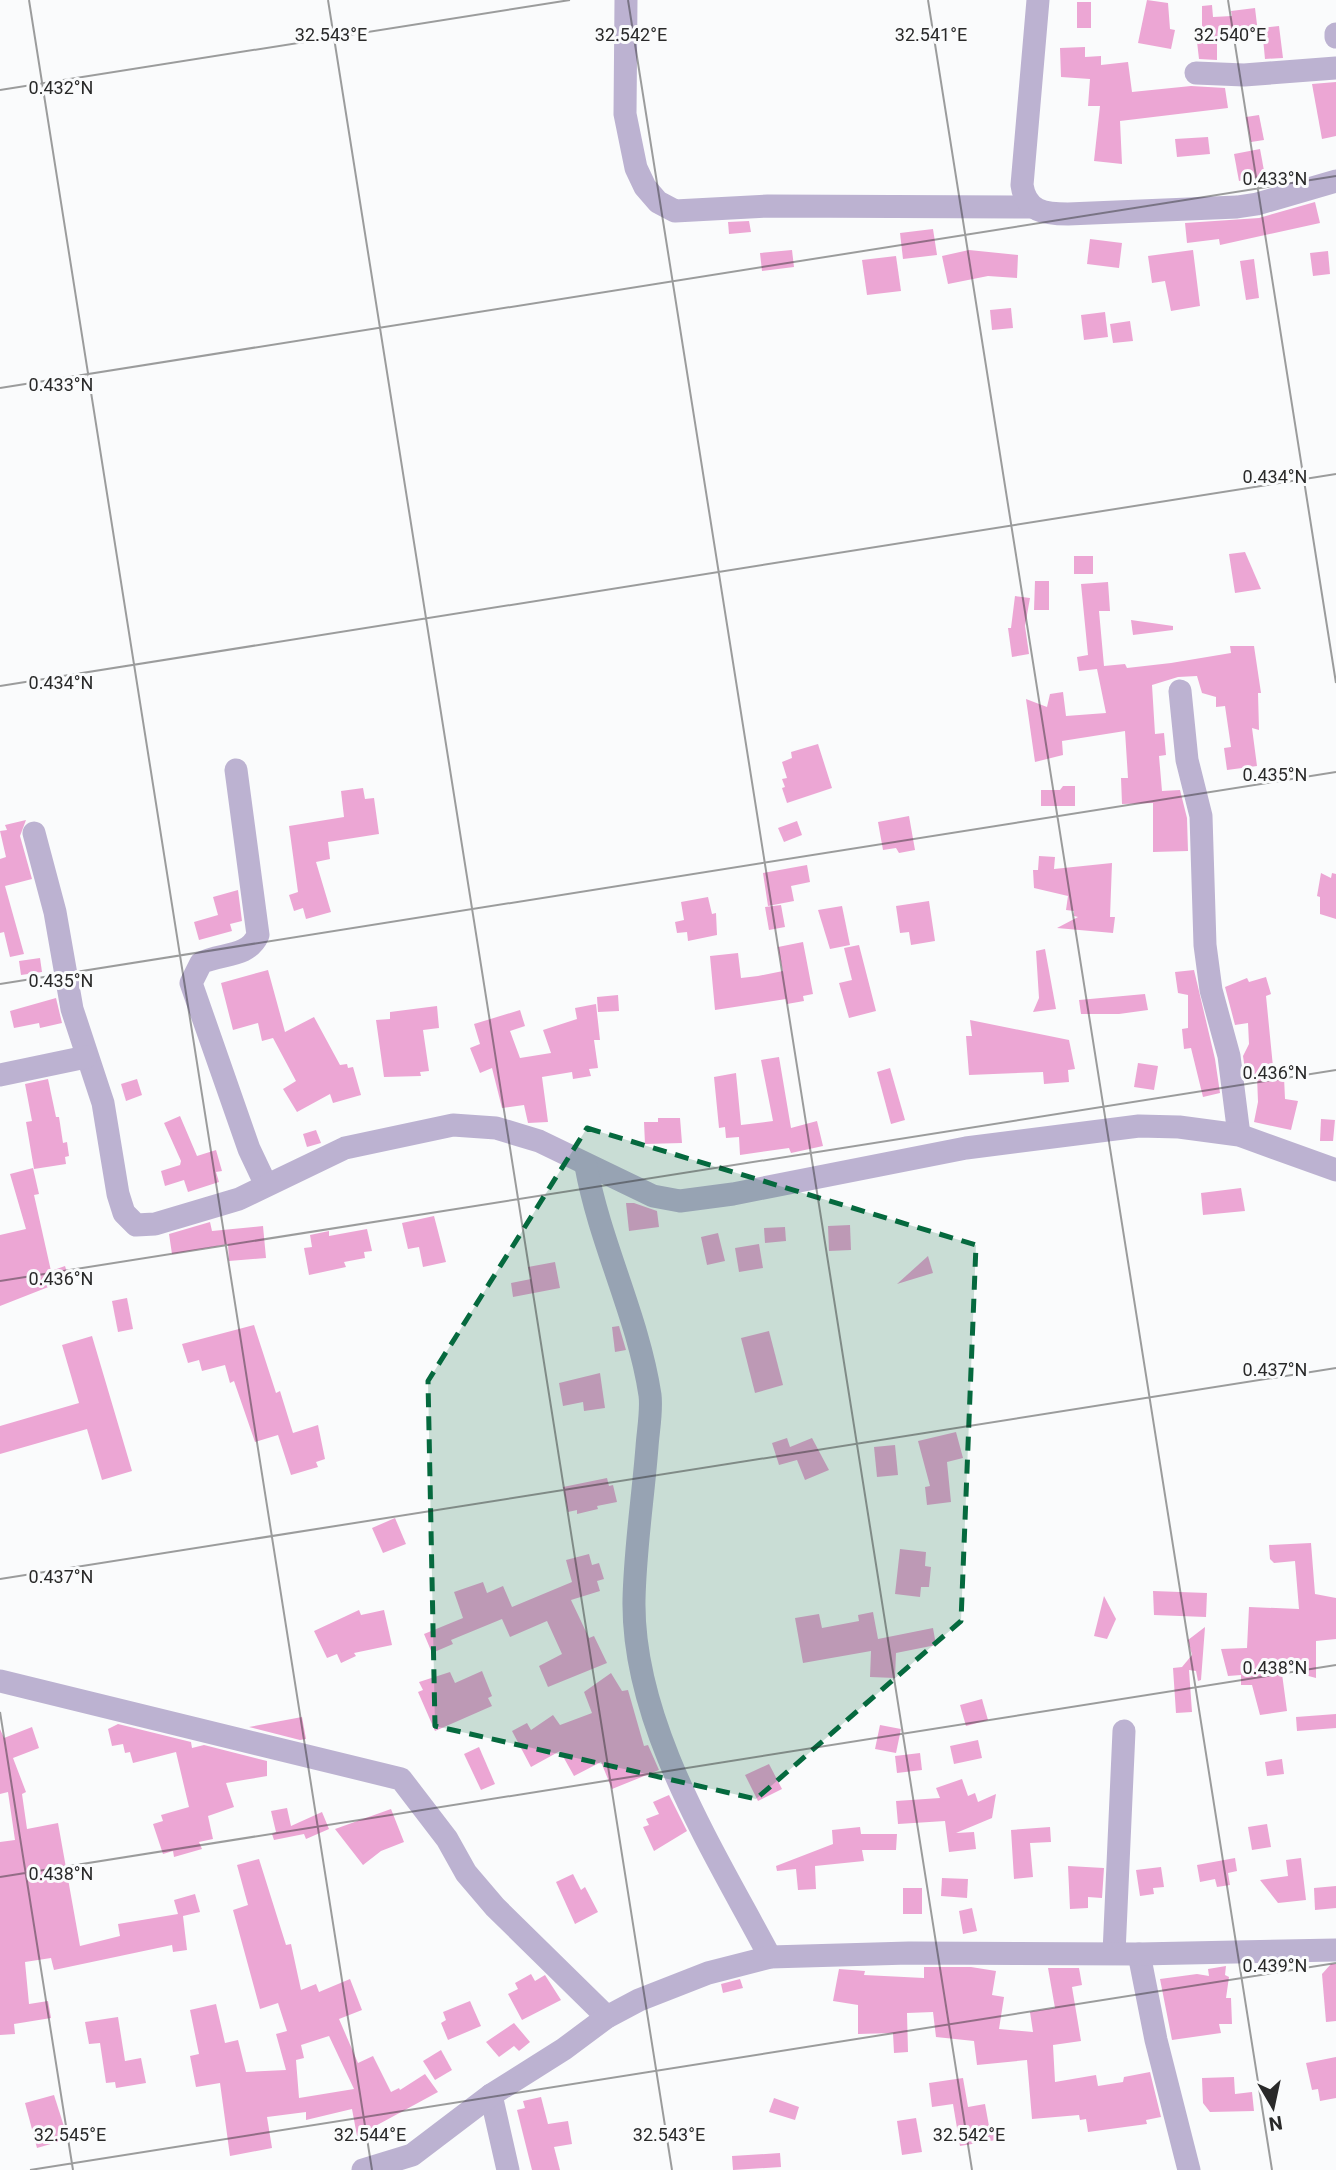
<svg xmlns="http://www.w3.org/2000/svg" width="1336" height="2170" viewBox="0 0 1336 2170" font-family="Roboto,sans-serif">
	<rect width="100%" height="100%" fill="#fafbfc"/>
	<g fill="#eca6d4" fill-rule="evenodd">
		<path d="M1147,0l21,3 2,26 5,1 -4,19 -33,-6z"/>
		<rect x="1077" y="2" width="14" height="26"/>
		<path d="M1212,5l1,12 19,-1 -1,-5 24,-3 3,25 -41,4v23l-18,-1 -3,-26 6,2v-29z"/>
		<path d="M1279,26l4,32 -18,1 -3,-31z"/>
		<path d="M1085,47v10l16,-1v9l27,-3 4,30 59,-6 34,2 3,20 -108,13 2,43 -28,-3 6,-55h-12l2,-27 -29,-2 -1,-29z"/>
		<path d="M1336,82v54l-14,3 -10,-55z"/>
		<path d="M1259,115l5,25 -13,2 -5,-25z"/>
		<path d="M1208,137l2,17 -33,3 -2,-18z"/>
		<path d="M1260,149l5,27 -26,5 -5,-27z"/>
		<path d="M1315,202l5,21 -100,22 -1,-6 -32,4 -2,-20 74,-5z"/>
		<path d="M749,221l2,11 -22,2 -1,-12z"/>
		<path d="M933,229l4,26 -34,4 -3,-26z"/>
		<path d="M1090,239l32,4 -3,25 -32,-4z"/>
		<path d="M792,250l2,17 -32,4 -2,-18z"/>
		<path d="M969,250l49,5 -1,23 -29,-2 -40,8 -6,-28z"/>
		<path d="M1193,250l7,56 -29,5 -6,-30 -13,2 -4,-27z"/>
		<path d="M1328,251l2,23 -17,2 -3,-23z"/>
		<path d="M896,256l5,35 -34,4 -5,-35z"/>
		<path d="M1254,259l5,39 -13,2 -6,-39z"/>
		<path d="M1011,308l2,20 -21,2 -2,-20z"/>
		<path d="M1105,312l3,25 -24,3 -3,-25z"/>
		<path d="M1130,321l3,20 -20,2 -3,-19z"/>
		<path d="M1245,552l16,37 -26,4 -6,-39z"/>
		<rect x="1074" y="556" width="19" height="18"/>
		<path d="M1035,581h14v29h-15z"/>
		<path d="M1108,582l2,29h-11l5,55 21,-2 2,4 44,-5 60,-10 -1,-7h24l7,47h-3l1,37 -7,-2 5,38 -30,4 -3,-22 7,-1 -6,-41 -9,1v-10l-14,-4 -5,-17 -19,1 -26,8 3,49 9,-1 2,22 -7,1 3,35 18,-1 7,28 1,33 -35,1v-49l-31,1 -1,-26h7l-3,-47 -63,10 1,14 -28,7 -9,-63 21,8 3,-13 13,-2 3,24 40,-3 -9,-44 -18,2 -2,-14 11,-2 -7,-71z"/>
		<path d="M1015,596l15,2 -5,28 4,28 -17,3 -4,-29h3z"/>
		<path d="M1131,620l42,6v4l-40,5z"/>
		<path d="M818,744l14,44 -45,15 -5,-15 3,-1 -3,-8 5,-1 -5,-16 10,-4 -1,-6z"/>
		<path d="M1063,786h12v20h-34v-16h19z"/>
		<path d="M363,788l2,11 9,-1 5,36 -51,8 2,17 -14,3 15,50 -25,7 -3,-11 -9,3 -5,-16 9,-3 -9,-66 55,-9 -3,-26z"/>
		<path d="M909,816l6,34 -16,3 -3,-5 -13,2 -5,-28z"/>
		<path d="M26,820l-6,16 12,43 -27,7 19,68 -14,3 -6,-25 -4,1v-74l6,-2 -6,-26 7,-1 -2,-5z"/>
		<path d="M797,821l5,14 -18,7 -6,-14z"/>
		<path d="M1039,856l16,1 -1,12 58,-6 -2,54h5l-2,16 -56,-5 21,-11 -4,-1v-5l-8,-1 2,-14 -34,-8 -1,-18h5z"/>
		<path d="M807,865l3,17 -19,4 3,15 -26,5 -5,-33z"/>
		<path d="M1321,873l10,5 1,-5 4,1v45l-16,-5v-17l-3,-1z"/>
		<path d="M238,890l4,31 -12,3 2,7 -33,9 -5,-18 24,-7 -5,-18z"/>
		<path d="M708,897l4,17 4,-1 1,22 -29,6 -1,-9 -10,1 -2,-11 9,-2 -3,-18z"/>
		<path d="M929,901l6,40 -24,4 -2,-13 -9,1 -4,-27z"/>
		<path d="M781,905l4,22 -16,3 -4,-23z"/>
		<path d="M842,906l8,39 -20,4 -12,-39z"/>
		<path d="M803,942l10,52 -10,2 1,5 -17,3 -1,-5 -71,11 -5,-54 28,-3 3,25 17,-2 25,-5 -5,-24z"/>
		<path d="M859,945l17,66 -27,7 -10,-35 13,-3 -8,-32z"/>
		<path d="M1045,949l11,60 -23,3 6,-14 -3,-47z"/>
		<path d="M40,958l2,14 -21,3 -2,-14z"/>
		<path d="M268,970l17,62 29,-15 26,48 7,-1 1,4 5,-1 8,28 -28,8 -3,-9 -33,18 -14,-23 13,-8 -23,-43 -11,3 -4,-18 -25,7 -12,-47z"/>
		<path d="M1194,970l21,89 5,34 -17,4 -12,-49 -7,1 -2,-20 6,-1v-33l-10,-2 -3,-21z"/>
		<path d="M1266,977l5,17 -5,2 8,81h10l1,22 13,2 -7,29 -37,-8 4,-20 -1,-26 -11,1 -3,-21 6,-12 -1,-21 -13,2 -10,-38 22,-9 2,4z"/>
		<path d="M1145,994l3,16 -29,4h-38l-2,-14z"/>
		<path d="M618,995l1,16 -21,1 -1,-15z"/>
		<path d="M56,998l6,25 -22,5 -1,-5 -25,5 -4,-17z"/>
		<path d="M596,1004l4,36h-6l4,28 -9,1 2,7 -18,3 -1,-7 -30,5 6,45 -20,1 -4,-18 -22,3 -10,-40 -12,5 -10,-25 10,-4 -6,-20 46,-14 5,16 -15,5 10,27 31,-5 -8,-23 34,-11 -2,-11z"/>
		<path d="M437,1006l2,22 -16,2 6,41 -9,1 1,4 -37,1 -8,-57 14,-1v-7z"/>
		<path d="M970,1020l99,20 6,29 -7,1 1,12 -25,2 -1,-12 -74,3 -3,-39h6z"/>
		<path d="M779,1057l12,71 26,-7 6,25 -32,7 -2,-5 -49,7 -1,-18 -13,1 -1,-11 -6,1 -5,-51 22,-4 5,52 32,-4 -12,-61z"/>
		<path d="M1138,1063l20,3 -4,24 -20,-3z"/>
		<path d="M890,1068l15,52 -14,4 -14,-52z"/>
		<path d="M48,1079l8,38h3l4,26 4,-1 2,14 -4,1 1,7 -32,5 -8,-47 6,-1 -7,-37z"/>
		<path d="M137,1079l5,16 -16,6 -5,-17z"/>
		<path d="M180,1116l17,40 19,-6 6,21 -6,1 3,10 -31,10 -4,-12 -19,6 -4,-15 19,-6 1,-4 -17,-38z"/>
		<path d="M658,1118h22l2,25 -37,1 -1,-22h14z"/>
		<path d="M1321,1119l14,1 -2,21h-13z"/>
		<path d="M316,1130l5,13 -14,4 -4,-13z"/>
		<path d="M33,1168l6,26 -5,1 17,76 14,-5 5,16 -13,5 -1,-3 -56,22v-71l26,-6 -16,-55z"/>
		<path d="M1241,1188l4,23 -42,4 -2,-22z"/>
		<path d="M626,1203h8l23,8 2,16 -30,4z"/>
		<path d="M434,1216l12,46 -23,5 -4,-20 -11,2 -6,-26z"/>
		<path d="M210,1222l2,9 51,-5 3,32 -37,3 -1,-17 -56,10 -3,-20z"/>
		<path d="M850,1225l1,25 -22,1 -1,-25z"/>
		<path d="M785,1227l1,14 -21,2 -1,-15z"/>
		<path d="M367,1229l5,22 -8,1 1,6 -21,4 2,5 -37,8 -5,-27 8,-1 -2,-12 19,-4v5z"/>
		<path d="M718,1233l7,28 -18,4 -6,-28z"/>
		<path d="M759,1244l4,24 -24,4 -4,-24z"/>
		<path d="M928,1256l5,17 -36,11z"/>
		<path d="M555,1262l5,26 -47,9 -2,-14 20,-4 -3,-12z"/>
		<path d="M127,1298l6,31 -15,3 -6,-31z"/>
		<path d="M254,1325l22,68 4,-2 13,42 25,-8 7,34 -9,3 2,5 -27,8 -13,-40 -23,7 -21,-61 -4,2 -5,-18 -23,6 -3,-11 -11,3 -6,-19z"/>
		<path d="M619,1326l7,24 -11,2 -3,-25z"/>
		<path d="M769,1331l14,54 -28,8 -14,-55z"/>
		<path d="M92,1336l40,135 -30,9 -15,-51 -87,25v-28l79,-23 -17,-58z"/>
		<path d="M600,1373l5,35 -21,3 -1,-9 -20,4 -4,-23z"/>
		<path d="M956,1432l7,26 -16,4 4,40 -24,3 -2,-18 5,-1 -12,-45z"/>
		<path d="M787,1438l3,9 22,-9 17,32 -24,10 -8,-20 -18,5 -7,-22z"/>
		<path d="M895,1445l3,30 -21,2 -3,-30z"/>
		<path d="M607,1478l2,8 4,-1 4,17 -20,4 1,3 -21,5v-4l-9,2 -5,-25z"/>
		<path d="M395,1518l11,26 -23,9 -11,-25z"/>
		<path d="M1311,1543l4,51 21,4v41l-20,2v37l-15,-4 -21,-15 7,52 -27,4 -8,-30h-11v-10l-13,1 -7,-27 26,-1 2,-41 50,2 -4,-48 -21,2 -4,-4 -1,-14z"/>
		<path d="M900,1549l26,3 -1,14 6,1 -2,20h-8l-1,10 -25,-3z"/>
		<path d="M589,1554l3,11 7,-2 5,16 -7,2 3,10 -29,9 18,38 5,-2 13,27 -59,24 -9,-21 23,-12 -15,-33 -37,16 -8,-18 -51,21 2,4 -21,9 -8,-19 39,-16 -9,-26 29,-10 4,11 16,-7 9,21 60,-25 -6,-22z"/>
		<path d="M1153,1591l54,2 -1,24 -52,-2z"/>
		<path d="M1104,1596l12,23 -9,20 -13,-3z"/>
		<path d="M359,1610l2,5 23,-5 8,35 -38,8 2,3 -15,7 -4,-9 -10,4 -13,-27z"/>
		<path d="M873,1612l5,27 55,-11 3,17 -40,8 -1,25 -25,-1 1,-26 -68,12 -8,-45 24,-4 3,14 37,-7 -1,-6z"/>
		<path d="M1205,1627l-4,53 -3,1 -2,-10 -7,-1 3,42 -16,1 -3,-45 9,-1 10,-12 -4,-15z"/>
		<path d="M482,1671l10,25 -4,2 4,8 -57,25 -17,-39 5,-2 -4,-8 31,-10 5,11z"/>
		<path d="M611,1673l11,18 6,-1 16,56 4,-1 11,25 -47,19 -11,-27 -27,14 -14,-25 -29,16 -19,-36 15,-8 4,7 22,-15 7,10 32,-12 -8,-21z"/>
		<path d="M982,1699l6,21 -22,6 -6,-21z"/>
		<path d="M1336,1714v14l-39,3 -1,-14z"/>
		<path d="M302,1717l4,22 -6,1 -51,-13z"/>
		<path d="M118,1724l73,18 1,6 12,-3 63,16v15l-41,7 8,24 -26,9 5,23 -14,3 3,7 -28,8 -1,-6 -10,3 -10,-30 10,-3 -2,-6 28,-8 -13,-55 -43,11 -3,-11 -5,1 -2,-9 -11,2 -4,-17z"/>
		<path d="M880,1725l21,4 -5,24 -21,-4z"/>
		<path d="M32,1727l7,21 -26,10 13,34 -4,2 5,35 31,-6 22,123 40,-10 -2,-12 60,-10 -4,-14 21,-6 5,18 -17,4 4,34 -14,2 -1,-7 -118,25 -3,-12 -26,4 4,42 19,-3 3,17 -37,6 1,10 -15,1v-193l15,-2 -7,-48 -8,2v-65l4,9z"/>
		<path d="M978,1740l4,18 -28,6 -4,-18z"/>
		<path d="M479,1747l16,37 -14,6 -17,-36z"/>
		<path d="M920,1753l2,17 -25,3 -2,-17z"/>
		<path d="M1282,1759l2,15 -17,2 -2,-14z"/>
		<path d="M769,1764l13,25 -24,12 -13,-26z"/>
		<path d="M962,1779l6,17 7,-3 3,9 18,-8 -4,24 -36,15 18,-1 2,17 -27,3 -4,-31 -47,3 -2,-23 44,-3 -4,-10z"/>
		<path d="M669,1795l18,36 -33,20 -11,-24 6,-2 -3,-6 13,-5 -6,-12z"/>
		<path d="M287,1808l4,18 31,-14 7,17 -23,10 -2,-5 -30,6 -2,-6 4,-2 -5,-21z"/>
		<path d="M391,1809l13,33 -23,9 -18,14 -28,-36z"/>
		<path d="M1267,1824l4,23 -19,3 -4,-23z"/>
		<path d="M860,1827l1,7h36l-1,16h-34l2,11 -49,5 1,23 -18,1 -2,-21 -19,2 -1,-5 57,-22 -1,-14z"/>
		<path d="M1050,1827l1,15 -21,1 3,34 -19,2 -3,-49z"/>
		<path d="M1235,1858l2,13 -9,2 2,12 -13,2 -2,-8 -15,3 -3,-17z"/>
		<path d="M1301,1858l5,42 -28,3 -18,-23 28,-4 -2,-16z"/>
		<path d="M259,1859l27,86 5,-1 10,46 15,-6 3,8 31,-13 12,31 -23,9 19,44 15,-7 18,36 8,-4 1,2 25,-16 13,18 -81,44 -5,-27 -46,11v-8l-39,5 5,31 -42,8 -10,-73 -24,4 -6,-31 9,-2 -9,-44 26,-6 9,39 13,-3 8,32 40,-2 -10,-36 11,-3 -9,-28 -18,6 -27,-99 15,-5 -11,-40zM329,2036l25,53 -55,9 -3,-38 8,-2 -3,-13z"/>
		<path d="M1068,1866l36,2 -2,30 -14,-1v11l-18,1z"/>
		<path d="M1161,1867l3,20 -11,1 1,6 -14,2 -4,-26z"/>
		<path d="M573,1874l8,16 4,-3 13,25 -23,12 -19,-42z"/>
		<path d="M942,1878l26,1 -1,19 -26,-2z"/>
		<path d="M1336,1886v22l-21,2 -1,-22z"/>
		<rect x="903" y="1888" width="19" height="26"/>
		<path d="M972,1908l5,23 -14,3 -4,-23z"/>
		<path d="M1331,1964h5v57l-10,1 -4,-48z"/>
		<path d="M1226,1966l-1,9 4,2 -3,21h5l1,26h-13l2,9 -49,7 -12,-61 37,-5 12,2 -1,-7z"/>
		<path d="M924,1967h47l25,4 -4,24 12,2 -5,32 34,3 -3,-20 25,-4 -7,-40h31l3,17 -10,2 9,54 -28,4 2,37 41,-7 2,11 25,-4 1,-5 26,-5 11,45 -15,3 1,4 -59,8 -2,-13 -6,1 -1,-5 -47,4 -5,-59 -50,5 -3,-24 -38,-4 -3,-25 -26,1 1,39 -14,1 -1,-20 -35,1v-29l-25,-4 6,-32 26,2 -1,4 60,3z"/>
		<path d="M531,1974l4,7 10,-6 16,25 -39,20 -14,-26 10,-5 -3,-6z"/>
		<path d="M740,1979l3,9 -20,5 -2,-9z"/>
		<path d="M470,2001l11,25 -33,14 -7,-17 5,-3 -3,-8z"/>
		<path d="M118,2017l7,44 16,-3 5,25 -30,5 -1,-6 -9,1 -6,-40 -11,1 -4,-22z"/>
		<path d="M514,2023l16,19 -11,9 -5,-5 -15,11 -13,-15z"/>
		<path d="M441,2050l11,20 -17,10 -12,-19z"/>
		<path d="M1336,2057v41l-16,3 -2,-12 -6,1 -6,-27z"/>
		<path d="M1234,2077l1,17 17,-2 2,19 -44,1 -7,-9 -1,-25z"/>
		<path d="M963,2078l5,29 17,-3 4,22 5,-1 2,15 -36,6 -7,-42 -21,3 -3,-24z"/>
		<path d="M54,2095l14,44 -31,9 -12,-45z"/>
		<path d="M541,2097l7,27 20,-3 4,23 -18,3 6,23h-28l-15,-60 8,-2 -2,-7z"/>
		<path d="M774,2098l25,9 -4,13 -26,-8z"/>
		<path d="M916,2118l6,34 -20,3 -5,-34z"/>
		<path d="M780,2153l1,14 -48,3 -1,-14z"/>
	</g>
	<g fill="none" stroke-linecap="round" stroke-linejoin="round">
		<g stroke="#bcb2d1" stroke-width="23">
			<path d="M626,0l-1,114 11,54 9,19 13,15 17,9 93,-5 263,1"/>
			<path d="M1038,0l-16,185c4,27 23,29 46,29l169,-7 20,-3 79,-23"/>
			<path d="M1336,34v3"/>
			<path d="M1196,73l48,2 92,-7"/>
			<path d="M1180,691l7,69 14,56 4,129 6,45 18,66 10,79"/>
			<path d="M236,770l22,165c-10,23 -37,18 -57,28l-10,20 58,166 17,36"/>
			<path d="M34,833l21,79 17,97 31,94 15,91 6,19 12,12 19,-1 84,-25 106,-51 108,-23 43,3 43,13 114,55 27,5 53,-7 233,-46 173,-22 40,1 60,8 97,35"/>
			<path d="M0,1075l86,-18"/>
			<path d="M586,1166c14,78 52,150 64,229 2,16 -2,36 -3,52 -4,51 -12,102 -13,153 -2,124 80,251 136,357"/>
			<path d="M0,1681l401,98 46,60 19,34 29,34 112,110"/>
			<path d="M1114,1953l10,-222"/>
			<path d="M1139,1954l17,86 33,130"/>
			<path d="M491,2095l17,75"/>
			<path d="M363,2170l49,-15 79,-60 73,-46 43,-32 32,-17 69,-27 62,-16 139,-4 230,1 197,-4"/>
		</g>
	</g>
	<path fill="#05693e" fill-opacity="0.2" stroke="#05693e" stroke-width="5" stroke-dasharray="14 9" stroke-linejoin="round" d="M587,1128l389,117 -15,376 -205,178 -321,-73 -7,-345z"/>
	<path fill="none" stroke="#292929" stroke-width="2" stroke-opacity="0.45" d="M29,0l343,2170M328,0l344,2170M628,0l344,2170M928,0l344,2170M1228,0l108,683M0,90l570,-90M0,388l1336,-212M0,686l1336,-212M0,984l1336,-212M0,1281l1336,-211M0,1579l1336,-211M0,1712l73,458M0,1877l1336,-212M30,2170l1306,-207"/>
	<g font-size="18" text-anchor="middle" fill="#292929" stroke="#fafbfc" stroke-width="6" stroke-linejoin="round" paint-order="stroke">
		<text x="331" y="41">32.543°E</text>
		<text x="631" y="41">32.542°E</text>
		<text x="931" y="41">32.541°E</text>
		<text x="1230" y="41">32.540°E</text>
		<text x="61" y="94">0.432°N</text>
		<text x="1275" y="185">0.433°N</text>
		<text x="61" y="391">0.433°N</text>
		<text x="1275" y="483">0.434°N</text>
		<text x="61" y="689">0.434°N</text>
		<text x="1275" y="781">0.435°N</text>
		<text x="61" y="987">0.435°N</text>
		<text x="1275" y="1079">0.436°N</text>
		<text x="61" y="1285">0.436°N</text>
		<text x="1275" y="1376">0.437°N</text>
		<text x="61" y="1583">0.437°N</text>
		<text x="1275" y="1674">0.438°N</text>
		<text x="61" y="1880">0.438°N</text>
		<text x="1275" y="1972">0.439°N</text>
		<text x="70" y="2141">32.545°E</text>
		<text x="370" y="2141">32.544°E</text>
		<text x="669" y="2141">32.543°E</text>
		<text x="969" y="2141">32.542°E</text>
	</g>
	<g transform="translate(1273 2107) rotate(171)" stroke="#fafbfc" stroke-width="5" paint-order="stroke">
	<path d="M0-5L12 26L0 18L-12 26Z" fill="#292929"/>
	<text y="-10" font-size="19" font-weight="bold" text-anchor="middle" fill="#292929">N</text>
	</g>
</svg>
